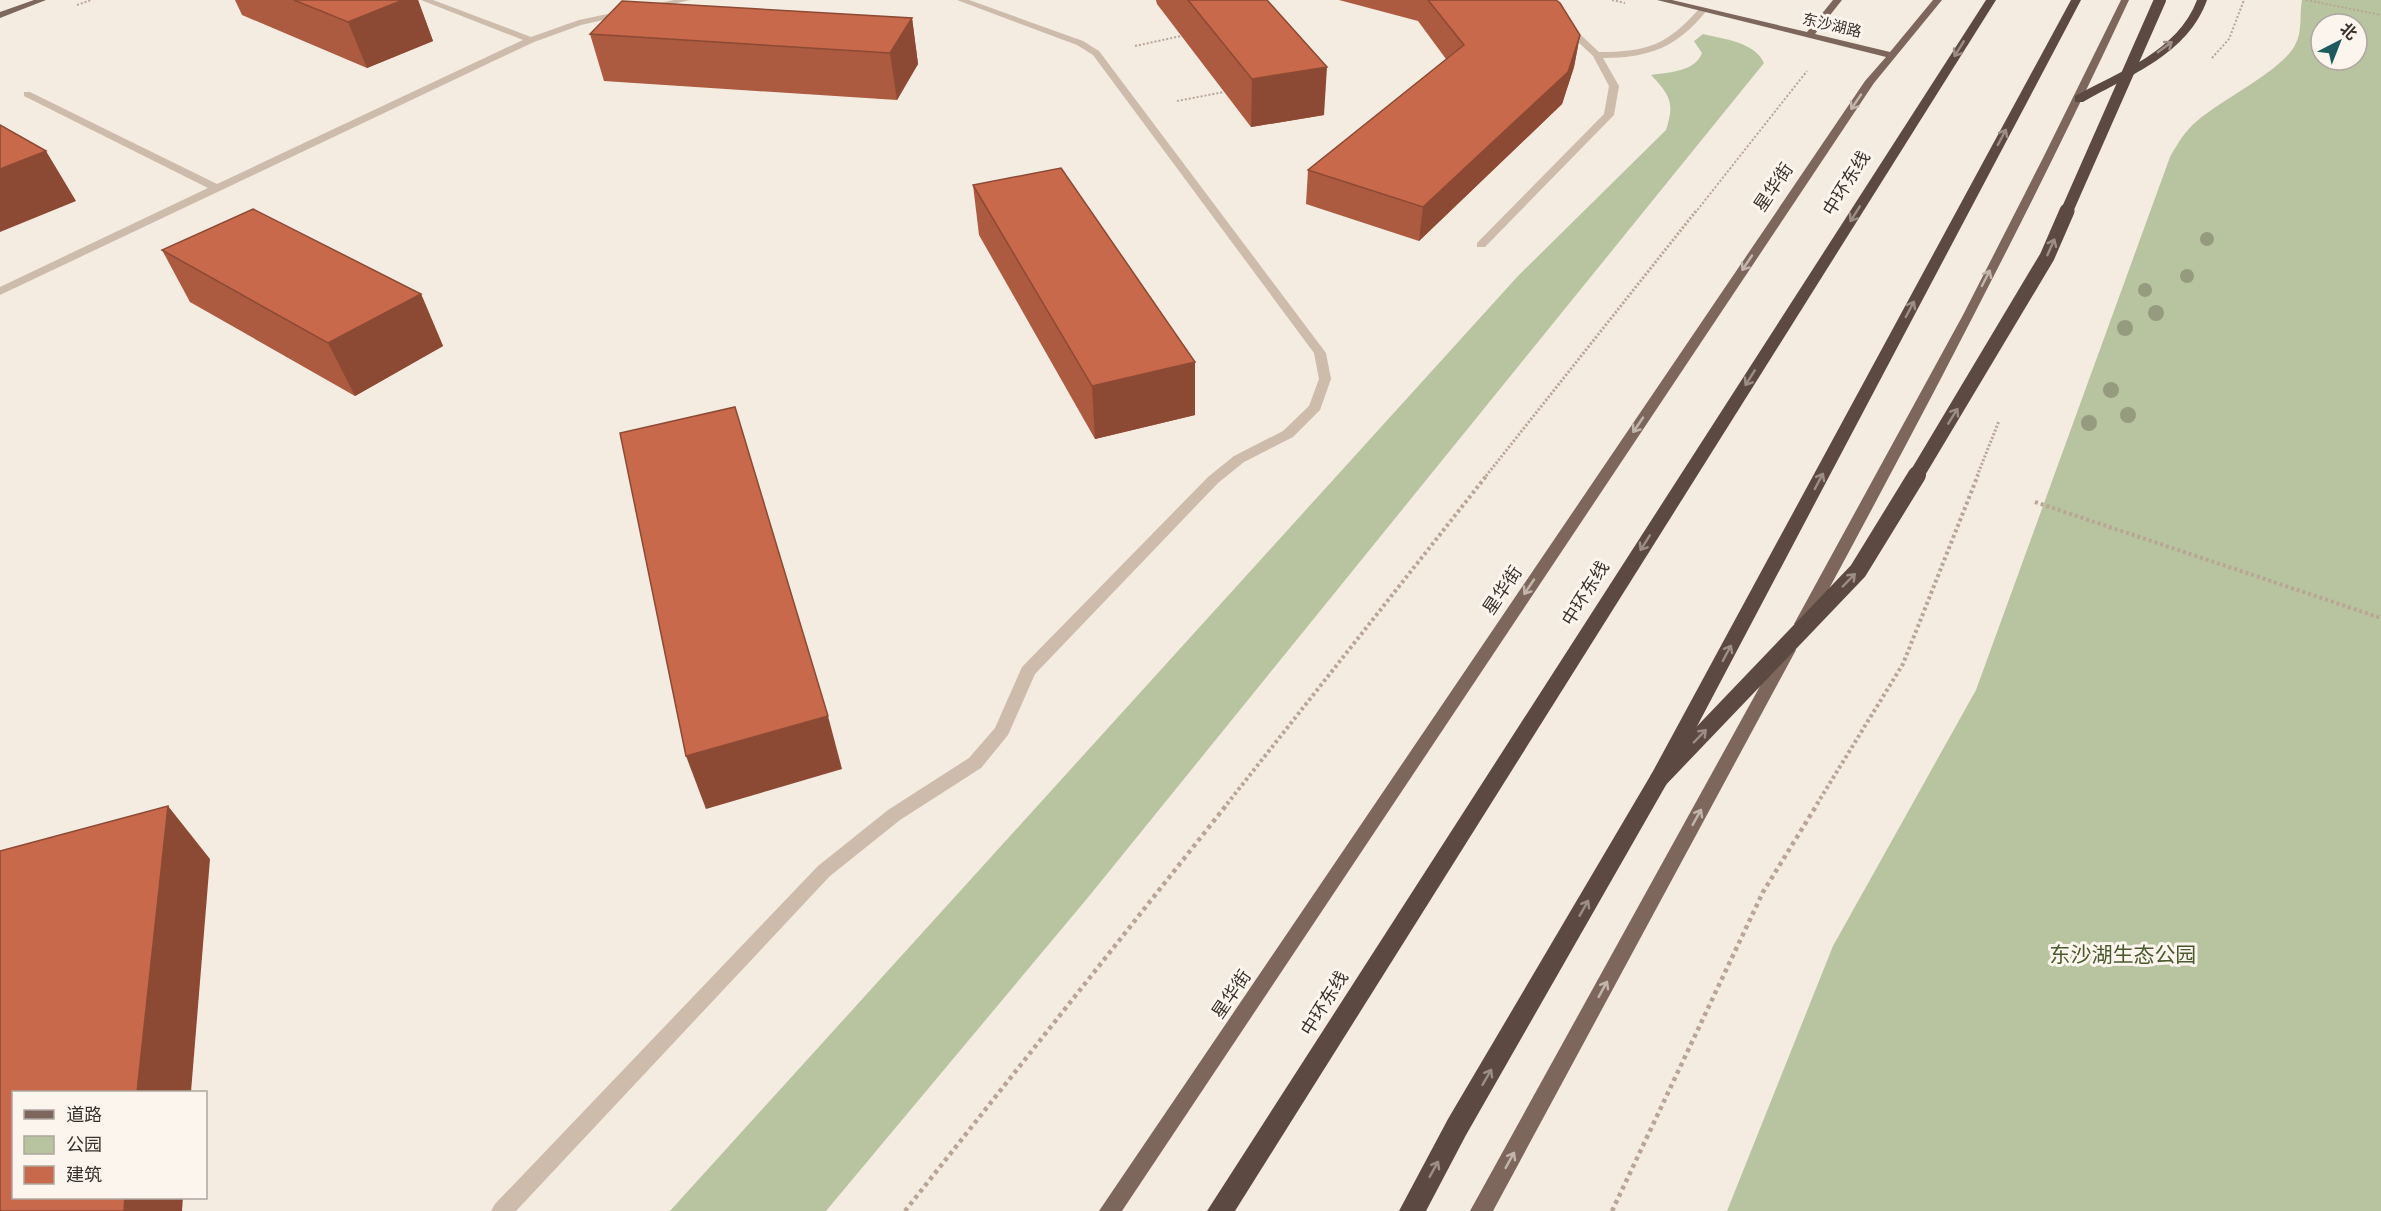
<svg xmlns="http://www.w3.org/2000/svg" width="2381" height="1211" viewBox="0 0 2381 1211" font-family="'PT Sans Narrow','Noto Sans SC',sans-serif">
	<rect width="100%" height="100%" fill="#f4ebe1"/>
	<g fill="#b8c4a0" fill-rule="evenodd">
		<path d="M2302,0h79v1211h-654l106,-265 143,-256 194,-533c8,-14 15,-26 27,-36 23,-21 86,-51 98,-76 8,-14 4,-30 7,-45zM2321,24h36v36h-36z"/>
		<path d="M1703,34c20,5 52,8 61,29l-674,832 -264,316h-156l848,-935 148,-146c9,-27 4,-35 -15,-55 18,-3 44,-3 51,-22l-8,-12z"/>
	</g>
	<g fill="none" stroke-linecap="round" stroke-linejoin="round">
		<g stroke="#b9a596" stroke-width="2" stroke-dasharray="2 2" stroke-linecap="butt">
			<path d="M1612,0l13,3"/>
			<path d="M2306,0l75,15"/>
			<path d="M77,5l14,-5"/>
			<path d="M1135,46l46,-10"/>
			<path d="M2212,58l17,-19 15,-39"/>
			<path d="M1177,101l47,-9"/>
			<path d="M1695,213l112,-142"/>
		</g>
		<g stroke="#b9a596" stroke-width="3" stroke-dasharray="2 2" stroke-linecap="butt">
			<path d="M1486,476l210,-265"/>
			<path d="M1977,476l22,-55"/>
		</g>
		<g stroke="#b9a596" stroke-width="4" stroke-dasharray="3 3" stroke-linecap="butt">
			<path d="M2035,502l346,116"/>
			<path d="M1227,804l260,-329"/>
			<path d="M1817,804l86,-140 75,-189"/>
		</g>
		<g stroke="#b9a596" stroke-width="4.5" stroke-dasharray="4 4" stroke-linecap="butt">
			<path d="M905,1211l323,-408"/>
			<path d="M1612,1211l151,-319 55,-89"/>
		</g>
		<g fill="#cdbbac" fill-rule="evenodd">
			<path d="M421,0h12l98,37 48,-17 95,-20h16l-109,25 -47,17 -534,253v-8l208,-99 -184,-92v-4h6l187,92 306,-144z"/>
			<path d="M957,0h12l114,41 16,10 227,302 5,26 -11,31 -27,27 -49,25 -26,21 -183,191 -27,61 -27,33 -81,52 -70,56 -314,335h-25l4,-7 323,-338 70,-56 81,-52 26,-30 27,-61 186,-190 26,-21 49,-25 26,-25 10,-27 -5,-26 -221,-298 -16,-10z"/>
			<path d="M1700,8l7,2c-29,37 -58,48 -104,48l16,28 -5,29 -129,132h-8v-4l127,-129 5,-28 -16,-30 -32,-30v-4h6l32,30c49,0 68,-7 101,-44z"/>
		</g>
		<g fill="#7d675c" fill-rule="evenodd">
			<path d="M34,0h12l-46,18v-6z"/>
			<path d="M1657,0h15l135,32 26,-32h9l-27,34 75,18 43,-52h9l-68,83 -752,1128h-23l766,-1130 21,-24z"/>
			<path d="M2121,0h8c-99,212 -208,419 -319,624l-3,4h-10l-3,-4 169,-309 80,-157z"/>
			<path d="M1788,644l5,2 3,4 -303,561h-23l310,-561 3,-4z"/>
		</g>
		<g fill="#5c4a42" fill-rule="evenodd">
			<path d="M1986,0h10l-761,1211h-28z"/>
			<path d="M2071,0h10l-415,785 -200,350 -40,76h-27l49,-92 204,-346z"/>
			<path d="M2197,0h10c-19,54 -77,75 -124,102h-8v-6c44,-24 103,-45 122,-96z"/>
		</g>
		<path stroke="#5c4a42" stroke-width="12" d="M2066,213l94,-213"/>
		<path stroke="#5c4a42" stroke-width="15" d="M1916,476l131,-219 20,-46"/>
		<path stroke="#5c4a42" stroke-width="18" d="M1659,779l199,-208 59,-96"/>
	</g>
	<g fill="#969b7f">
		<circle cx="2207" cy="239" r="7"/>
		<circle cx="2187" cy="276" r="7"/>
		<circle cx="2145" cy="290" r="7"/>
		<circle cx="2156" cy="313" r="8"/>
		<circle cx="2125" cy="328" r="8"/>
		<circle cx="2111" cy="390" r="8"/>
		<circle cx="2128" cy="415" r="8"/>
		<circle cx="2089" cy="423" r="8"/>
	</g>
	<g fill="#ac5a40">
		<path d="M235,0h183l15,41 -66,27 -125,-53z"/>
		<path d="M1156,0h111l57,115 -73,12 -94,-123z"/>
		<path d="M1339,0h217l24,35 -6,32 -12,37 -143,137 -113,-37 2,-34 138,-111 -28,-38z"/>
		<path d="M912,18l6,46 -21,36 -293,-19 -14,-47z"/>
		<path d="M973,185l222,177v53l-100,24 -116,-204z"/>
		<path d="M162,250l259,44 22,52 -88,50 -165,-94z"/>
	</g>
	<g fill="#8c4a34">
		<path d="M403,0h15l15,41 -66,27 -19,-46z"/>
		<path d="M912,18l6,46 -21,36 -7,-47z"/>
		<path d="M1580,35l-6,32 -12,37 -143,137 4,-34z"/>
		<path d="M1327,67l-3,48 -73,12 1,-48z"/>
		<path d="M46,151l30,50 -76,31v-63z"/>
		<path d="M421,294l22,52 -88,50 -27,-53z"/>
		<path d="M1195,362v53l-100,24 -3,-53z"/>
		<path d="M828,716l14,53 -136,40 -20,-53z"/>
		<path d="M168,806l42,53 -19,233h-54z"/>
		<path d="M125,1197h58l-1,14h-58z"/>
	</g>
	<g fill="#c8694b" stroke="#8c4a34" stroke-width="1.5">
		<path d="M294,0h109l-55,22z"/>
		<path d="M1188,0h79l60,67 -75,12z"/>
		<path d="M1428,0h128l4,3 20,32 -12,37 -145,135 -115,-37 156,-125z"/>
		<path d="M622,1l290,17 -22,35 -300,-19z"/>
		<path d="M0,125l46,26 -46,18z"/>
		<path d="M1061,168l134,194 -103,24 -119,-201z"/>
		<path d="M253,209l168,85 -93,49 -166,-93z"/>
		<path d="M735,407l93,309 -142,40 -66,-323z"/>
		<path d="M168,806l-31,286h-123v105h111l-1,14h-124v-360z"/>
	</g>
	<defs><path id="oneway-shaft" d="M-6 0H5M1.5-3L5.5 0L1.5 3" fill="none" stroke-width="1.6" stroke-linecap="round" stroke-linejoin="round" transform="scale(1.5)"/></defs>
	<g stroke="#9c8e87">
		<use href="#oneway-shaft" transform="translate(2165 47) rotate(-36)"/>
		<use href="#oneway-shaft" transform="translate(1959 49) rotate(122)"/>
		<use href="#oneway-shaft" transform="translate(2002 137) rotate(-62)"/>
		<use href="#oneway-shaft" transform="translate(1855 214) rotate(122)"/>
		<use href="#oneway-shaft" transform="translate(2051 247) rotate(-66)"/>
		<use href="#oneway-shaft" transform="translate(1910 309) rotate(-62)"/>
		<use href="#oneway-shaft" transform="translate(1750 378) rotate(122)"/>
		<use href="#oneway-shaft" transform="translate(1953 416) rotate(-58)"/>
		<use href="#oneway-shaft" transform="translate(1819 481) rotate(-62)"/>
		<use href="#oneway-shaft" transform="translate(1645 543) rotate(122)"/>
		<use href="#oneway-shaft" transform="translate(1849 580) rotate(-46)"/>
		<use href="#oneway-shaft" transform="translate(1727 653) rotate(-62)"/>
		<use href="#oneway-shaft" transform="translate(1700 736) rotate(-46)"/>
		<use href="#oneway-shaft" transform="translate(1584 908) rotate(-60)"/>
		<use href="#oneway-shaft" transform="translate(1487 1077) rotate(-60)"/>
		<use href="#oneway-shaft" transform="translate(1434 1169) rotate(-61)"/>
	</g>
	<g stroke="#c2b5ac">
		<use href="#oneway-shaft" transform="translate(1856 102) rotate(124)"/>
		<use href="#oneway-shaft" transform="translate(1747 263) rotate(124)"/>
		<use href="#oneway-shaft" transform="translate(1986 278) rotate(-63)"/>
		<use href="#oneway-shaft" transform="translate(1638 425) rotate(124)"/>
		<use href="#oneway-shaft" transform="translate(1529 587) rotate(124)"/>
		<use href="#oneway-shaft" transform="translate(1697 817) rotate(-61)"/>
		<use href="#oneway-shaft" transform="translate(1603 989) rotate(-61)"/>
		<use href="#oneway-shaft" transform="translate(1510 1160) rotate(-61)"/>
	</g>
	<g text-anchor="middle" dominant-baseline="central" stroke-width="6" stroke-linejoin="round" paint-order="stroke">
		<g font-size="15" fill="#3b302b" stroke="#fbf5ee">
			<text transform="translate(1832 25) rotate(13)">东沙湖路</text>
		</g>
		<g font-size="18" fill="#3b302b" stroke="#fbf5ee">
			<text transform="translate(1846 183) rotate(-58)">中环东线</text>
			<text transform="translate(1773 187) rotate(-56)">星华街</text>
			<text transform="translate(1502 590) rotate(-56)">星华街</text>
			<text transform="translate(1585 593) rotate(-58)">中环东线</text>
			<text transform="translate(1231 994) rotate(-56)">星华街</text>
			<text transform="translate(1324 1003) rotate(-58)">中环东线</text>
		</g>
		<g font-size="21" fill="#4a5a2e" stroke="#fbf5ee">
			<text x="2123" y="954">东沙湖生态公园</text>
		</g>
	</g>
	<rect x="12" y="1091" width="195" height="108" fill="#fbf5ee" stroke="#aea6a0" stroke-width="1.5"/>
	<rect x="24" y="1110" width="30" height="9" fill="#7d675c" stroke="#aea6a0" stroke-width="1.5"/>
	<text x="66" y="1121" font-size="18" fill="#3b302b">道路</text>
	<rect x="24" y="1136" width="30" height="18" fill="#b8c4a0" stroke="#aea6a0" stroke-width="1.5"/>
	<text x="66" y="1151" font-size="18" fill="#3b302b">公园</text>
	<rect x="24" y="1166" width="30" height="18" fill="#c8694b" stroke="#aea6a0" stroke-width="1.5"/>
	<text x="66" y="1181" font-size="18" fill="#3b302b">建筑</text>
	<g transform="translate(2339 42) rotate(42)"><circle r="28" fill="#fbf5ee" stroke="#aea6a0" stroke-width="1.5"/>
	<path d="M0-4.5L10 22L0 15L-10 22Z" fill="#1f5a5e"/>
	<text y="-9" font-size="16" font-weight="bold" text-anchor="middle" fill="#3b302b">北</text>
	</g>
</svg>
